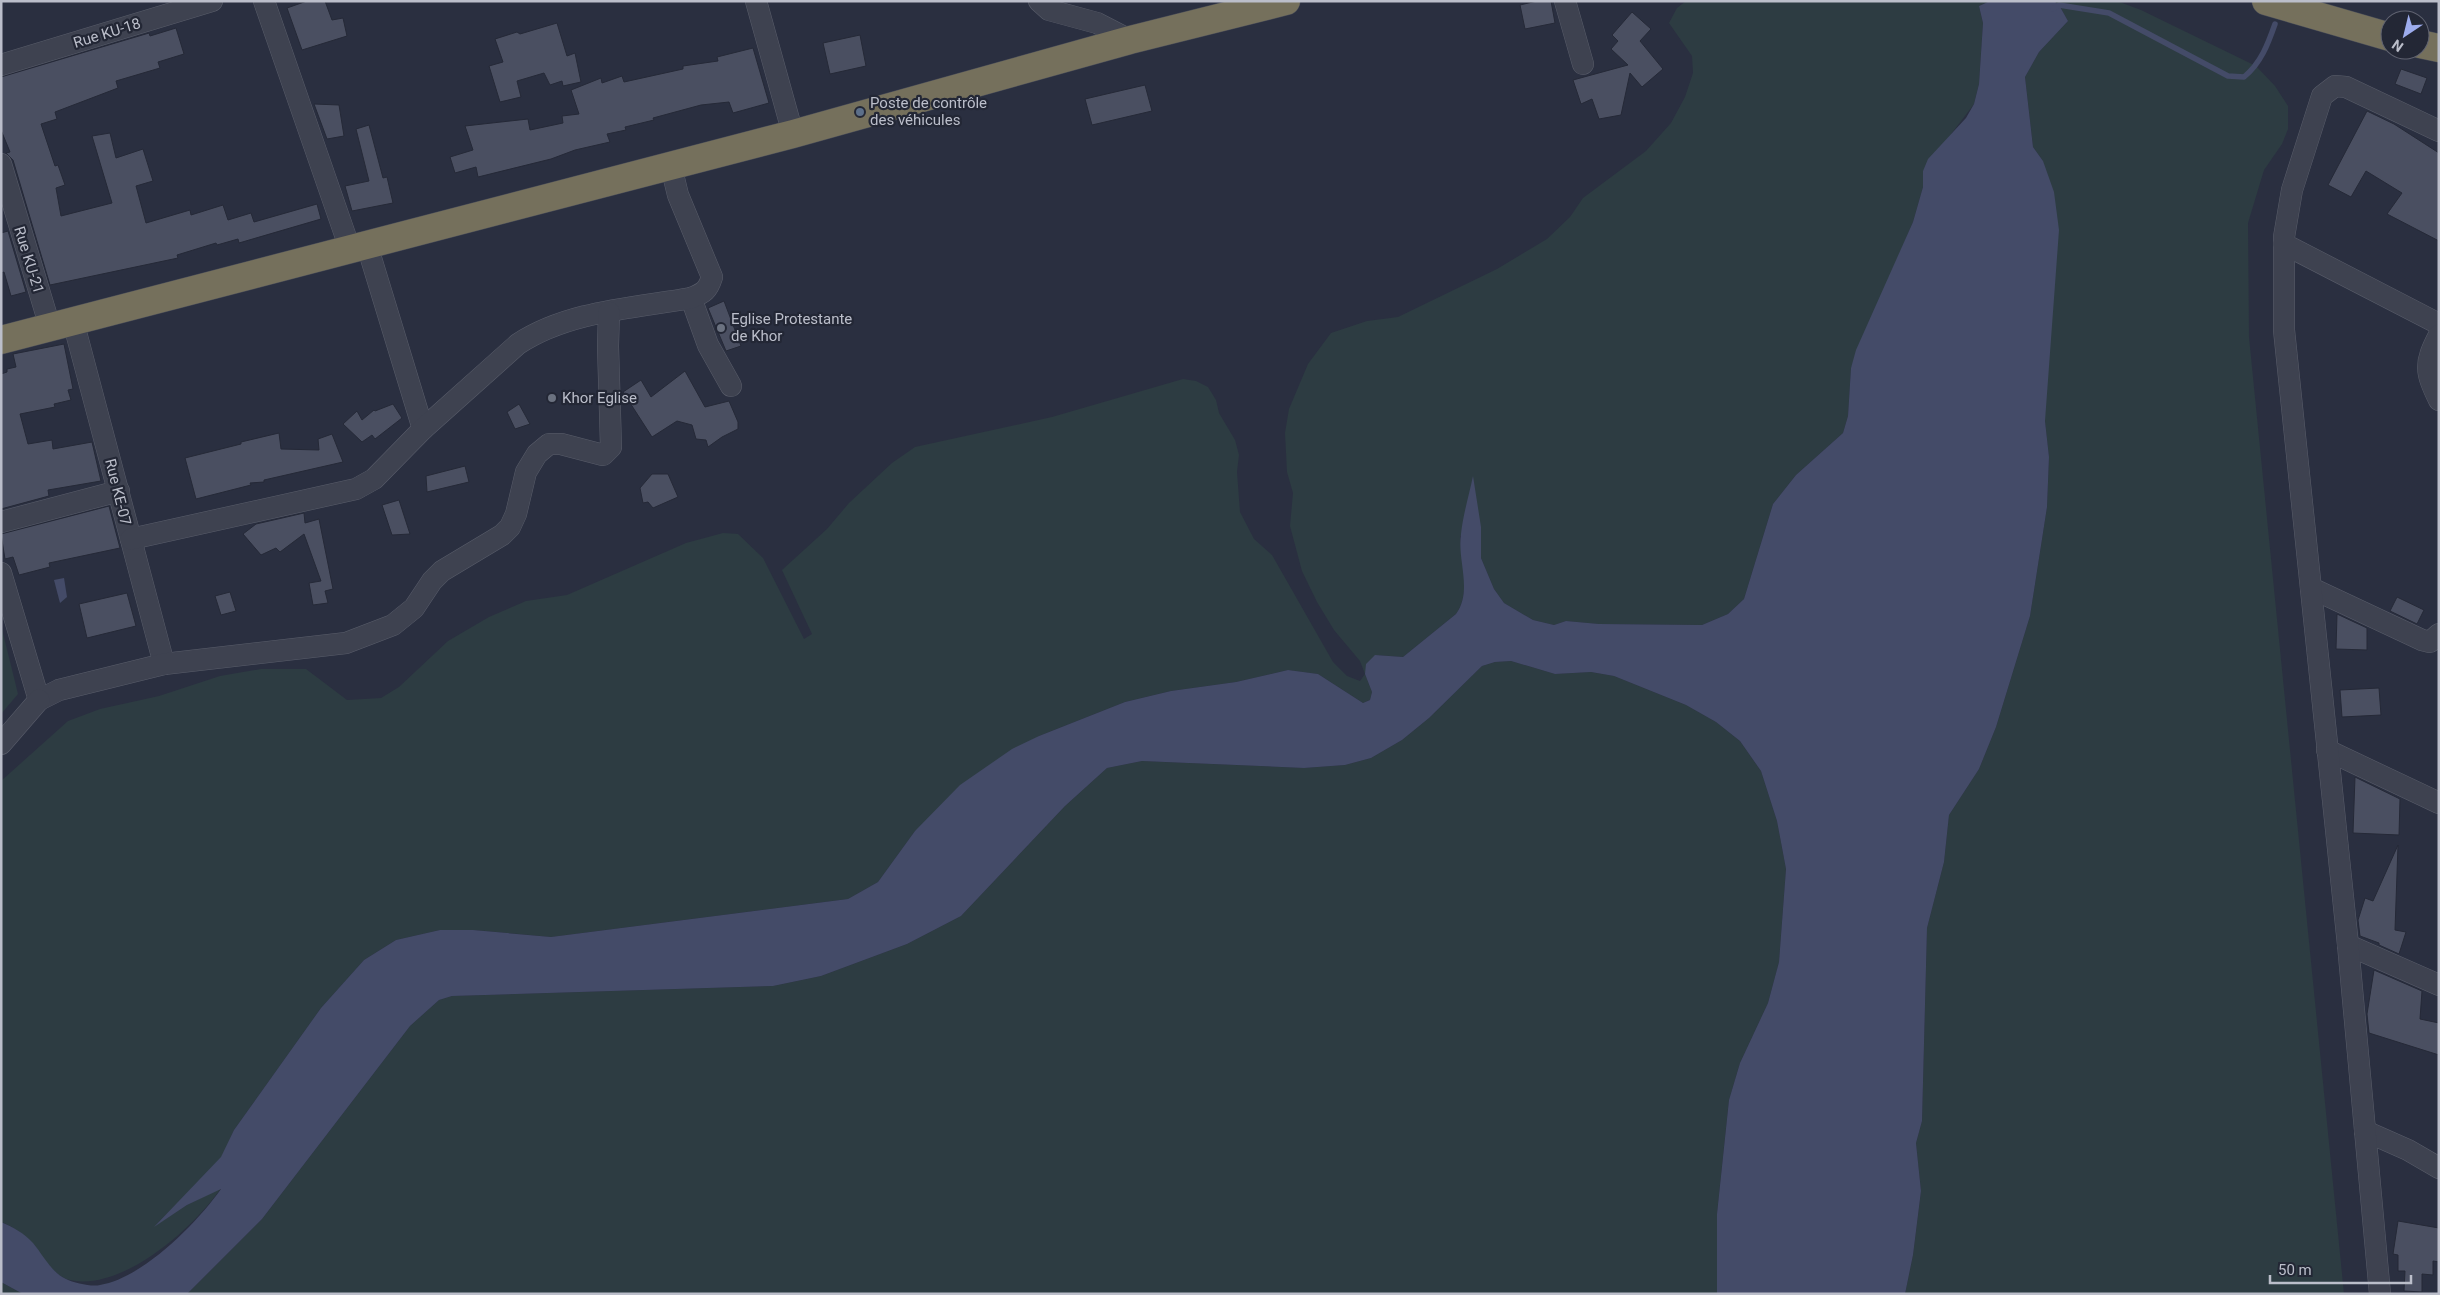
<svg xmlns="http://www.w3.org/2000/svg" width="2440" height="1295" viewBox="0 0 2440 1295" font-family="Roboto,sans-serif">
	<rect width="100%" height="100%" fill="#2a2f40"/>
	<g fill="#2d3c42">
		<path d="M1686,1h304l-11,5 4,17 -4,61 -5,20 -51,67v16l-10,35 -62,146 -3,48 -5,17 -47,42 -23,29 -29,95 -16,15 -26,11 -103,-1 -33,-3 -12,4 -21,-5 -29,-17 -10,-14 -13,-31v-31l-21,9c2,24 11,57 -4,78l-53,43 -27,-2 -11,19 7,18 -2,8 -7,3 -45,-29 -30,-4 -52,12 -65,9 -46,11 -86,34 -124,95 -37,51 -30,17 -297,38 -77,-7h-34l-44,10 -32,20 -43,48 -87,122 -12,27 -66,68 31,-20 34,-17c-27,40 -102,107 -155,91 -26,-13 -29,-44 -65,-57v-441l67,-60 32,-12 59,-13 61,-20 41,-7h45l41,31 34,-2 18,-11 49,-46 41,-24 37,-16 41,-6 119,-52 37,-10 15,1 25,24 41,81 8,-5 -30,-64 45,-41 22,-26 43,-40 23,-16 137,-30 131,-38 13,2 12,6 8,13 3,13 16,27 4,15 -2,17 3,40 14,27 18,16 61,107 14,14 13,5 5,-7 -5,-13 -26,-31 -17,-28 -15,-31 -12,-45 3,-33 -6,-21 -2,-39 4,-24 19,-45 23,-31 36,-12 31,-4 99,-48 50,-30 23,-22 13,-19 63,-47 25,-28 14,-26 8,-24 -1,-17 -23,-33 8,-15z"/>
		<path d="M2054,1h63l24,9 115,56 19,20 13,20v23l-6,15 -18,26 -16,53 1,114 95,957h-439l8,-39 8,-64 -5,-48 6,-22 5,-193 17,-66 5,-47 30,-46 17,-42 34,-111 17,-109 2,-50 -4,-36 -2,-260 -10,-14 -8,-70 14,-25 29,-31 -9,-16z"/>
		<path d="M1,625l17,69 -17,20z"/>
		<path d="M1511,661l44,13 36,-2 23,4 72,29 30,17 24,19 21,30 16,50 9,48 -7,93 -11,41 -28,60 -11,37 -12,114v80h-1530l75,-75 148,-193 29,-26 13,-4 321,-10 48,-10 86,-32 54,-28 104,-110 42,-38 35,-7 162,7 41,-3 26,-7 31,-18 27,-22 53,-52 13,-4z"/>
		<path d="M1,1282l22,12 -22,-1z"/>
	</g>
	<g fill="#444b68">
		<path d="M1990,1h64l5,4 9,16 -29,31 -14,25 8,70 10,14 11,31 5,38 -14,191 4,36 -2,50 -17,109 -34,111 -17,42 -30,46 -5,47 -17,66 -5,193 -6,22 5,48 -8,64 -8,39h-188v-80l12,-114 11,-37 28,-60 11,-41 7,-93 -9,-48 -16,-50 -21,-30 -24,-19 -30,-17 -72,-29 -23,-4 -36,2 -44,-13 -16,1 -13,4 -53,52 -27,22 -31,18 -26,7 -41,3 -162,-7 -35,7 -42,38 -104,110 -54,28 -86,32 -48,10 -321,10 -13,4 -29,26 -148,193 -75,75h-164l-22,-12v-60c12,5 23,11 32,21 10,12 19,30 33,36 8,4 26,8 34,6 43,-7 97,-62 121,-96l-34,16 -33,22 67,-70 13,-27 87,-122 43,-48 32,-20 44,-10h33l78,7 297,-38 30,-17 37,-51 45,-46 52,-36 27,-13 86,-34 46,-11 65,-9 52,-12 30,4 45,29 7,-3 2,-8 -7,-18 1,-10 9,-9 28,2 53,-43c17,-24 1,-53 5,-80 2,-19 8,-39 12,-58l8,51v31l13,31 10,14 29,17 21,5 12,-4 33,3 103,1 26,-11 16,-15 29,-95 23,-29 47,-42 5,-17 3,-48 5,-18 57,-128 10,-35v-16l5,-12 38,-41 8,-14 5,-20 4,-61 -4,-17z"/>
		<path d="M64,578l3,19 -7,6 -6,-23z"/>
	</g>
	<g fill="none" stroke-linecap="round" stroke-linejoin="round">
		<path stroke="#444b68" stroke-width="5.5" d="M2053,9l6,-4 50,8 119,63 16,1c17,-14 24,-33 31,-53"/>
	</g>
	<g fill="#4a4f61" stroke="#252937">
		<path d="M307,1h18l7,19 11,-2 4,18 -45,14 -15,-42z"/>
		<path d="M1537,1h14l4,22 -30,6 -5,-24z"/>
		<path d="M1632,12l19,17 -11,12 23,28 -21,18 -12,-14 -9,42 -22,4 -7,-20 -11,5 -8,-24 55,-15 -17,-16 7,-8 -6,-6z"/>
		<path d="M557,23l10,33 8,-3 6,29 -18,4 -1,-5 -12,4 -6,-12 -27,8 4,16 -21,5 -11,-36 14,-4 -8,-23 22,-7 3,2z"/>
		<path d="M176,28l8,26 -26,8 2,6 -44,13 2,7 -63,24 2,7 -16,5 14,42 3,-1 7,20 -9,3 5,28 51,-13 -20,-67 18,-3 6,25 27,-9 10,32 -17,5 10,37 44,-13 1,5 32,-10 5,15 23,-7 3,9 63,-18 4,15 -82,24 -1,-4 -21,6 -1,-2 -39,12 1,3 -128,27 -37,-125 -7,-7 4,-1 -9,-22v-53l148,-44 1,3z"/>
		<path d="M860,35l6,31 -36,8 -7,-31z"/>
		<path d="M753,48l16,55 -36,10 -4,-11 -28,3 -48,13 1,2 -29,7 1,3 -19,4 3,8 -35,8 -24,9 -73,18 -2,-10 -21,6 -5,-16 23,-7 -8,-24 63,-7 2,11 33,-7 -1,-7 17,-2 -8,-24 30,-12 1,5 20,-7 2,6 59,-13v-3l35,-5 -1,-4z"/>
		<path d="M2401,69l26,9 -6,16 -26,-10z"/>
		<path d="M1145,85l7,26 -60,14 -7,-26z"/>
		<path d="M314,104l25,1 5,31 -17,3z"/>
		<path d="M2367,111l27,13 45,29v88l-52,-27 15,-21 -36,-22 -15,26 -23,-12z"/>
		<path d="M369,125l14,53 4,-1 6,26 -41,8 -7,-25 24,-5 -13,-52z"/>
		<path d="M8,231l18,61 -15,4 -7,-24 -3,1v-40z"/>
		<path d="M724,301l17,45 -15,5 -18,-43z"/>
		<path d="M64,344l9,45 -5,1 3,10 -17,4 1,3 -35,7 8,30 24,-4 1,9 39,-7 9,39 -53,9 1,6 -48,13v-135l6,-2v-3l9,-2 -3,-13z"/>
		<path d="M685,371l20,36 24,-6 9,21v7l-16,8 -14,10 -2,-7 -10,-1 -4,-14 -15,-4 -25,16 -29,-45 18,-12 10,17z"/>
		<path d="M393,404l9,14 -27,21 -3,-4 -10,7 -19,-18 14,-13 5,9 12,-10 1,1z"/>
		<path d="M519,404l11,20 -15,5 -8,-17z"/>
		<path d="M279,433l2,16 38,1 -1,-11 14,-5 11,28 -79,18v2l-14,1 1,2 -55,14 -11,-41 56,-14v-2z"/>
		<path d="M465,466l4,16 -42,10 -1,-16z"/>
		<path d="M652,474h16l10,23 -25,11 -5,-6 -5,1 -3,-15z"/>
		<path d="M399,500l11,34 -18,1 -10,-30z"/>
		<path d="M109,506l11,42 -71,15 1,4 -31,8 -6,-18 -8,2 -4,-25z"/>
		<path d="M304,513l1,10 14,-4 14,70 -8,2 3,12 -15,2 -4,-22 12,-2 -17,-47 -24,18 -4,-4 -15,7 -18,-21 13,-10z"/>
		<path d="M230,592l6,19 -15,4 -6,-19z"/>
		<path d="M127,593l9,33 -49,12 -8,-34z"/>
		<path d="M2397,597l27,13 -7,14 -27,-13z"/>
		<path d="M2337,614l30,14v22l-31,-1z"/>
		<path d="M2379,688l2,27 -39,2 -2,-27z"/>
		<path d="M2355,777l45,22 -1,36 -46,-2z"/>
		<path d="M2398,845l-3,85 11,2 -7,22 -20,-9v-2l-19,-7 -2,-16 7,-22 8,3z"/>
		<path d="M2374,970l48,21 -2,28 19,4v32l-70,-22 -2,-19z"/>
		<path d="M2398,1221l41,7v34l-6,-1v14l-11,-1v18l-18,-1 1,-20h-7v-16l-5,-1z"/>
	</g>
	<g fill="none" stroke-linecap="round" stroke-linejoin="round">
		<g stroke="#595d6a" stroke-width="22">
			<g id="minor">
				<path d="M264,1l86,248"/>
				<path d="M756,1l37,133"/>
				<path d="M1039,1l10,9 48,13 33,17"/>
				<path d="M1565,1l18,63"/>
				<path d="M1,65l211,-64"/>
				<path d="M1,164l49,163"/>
				<path d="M2284,244l155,80"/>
				<path d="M367,245l56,184"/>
				<path d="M691,298l17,47 23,41"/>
				<path d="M73,321l91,343"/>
				<path d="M2439,335c-15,29 -14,36 0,65"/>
				<path d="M1,522l118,-31"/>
				<path d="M131,539l225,-50 18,-10 49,-50 95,-85c50,-33 116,-36 173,-46 13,-5 17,-8 21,-21l-34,-82 -7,-29"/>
				<path d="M1,573l38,127 20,-10 105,-26 182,-21 47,-18 21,-17 18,-27 10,-10 60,-36 8,-8 6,-13 10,-42 11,-18 12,-10h12l42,11 8,-8 -3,-101 1,-34"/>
				<path d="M2311,588l111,52 8,2 9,-8"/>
				<path d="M1,744l38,-44"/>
				<path d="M2327,750l112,53"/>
				<path d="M2348,945l91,40"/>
				<path d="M2365,1131l43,19 31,18"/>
				<path d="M2380,1294l-32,-349 -64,-615v-93l8,-47 30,-94 13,-10 11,1 93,44"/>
			</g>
		</g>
		<g stroke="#464a57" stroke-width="29">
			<g id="highway">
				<path d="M2266,1l124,36"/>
				<path d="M2420,44l19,4"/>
				<path d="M1,340l792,-206 337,-94 156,-39"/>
			</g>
		</g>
		<use href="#minor" stroke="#3e4250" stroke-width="21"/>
		<use href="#highway" stroke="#75705c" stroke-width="28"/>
	</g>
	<circle fill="#5c6f8a" stroke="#232735" stroke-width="2" cx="860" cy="112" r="5"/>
	<g fill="#6b7280" stroke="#232735" stroke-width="2">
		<circle cx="721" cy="328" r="5"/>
		<circle cx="552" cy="398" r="5"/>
	</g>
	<g text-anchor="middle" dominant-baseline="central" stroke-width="4.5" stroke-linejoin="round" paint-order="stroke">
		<g font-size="15" fill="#bbbeca" stroke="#232735">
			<text transform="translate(107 33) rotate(-17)">Rue KU-18</text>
			<text transform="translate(29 260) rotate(73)">Rue KU-21</text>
			<text transform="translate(118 492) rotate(76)">Rue KE-07</text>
		</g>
		<g font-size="15" fill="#bbbeca" stroke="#232735" text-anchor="start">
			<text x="870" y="103">Poste de contrôle<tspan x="870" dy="17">des véhicules</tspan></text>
			<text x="731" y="319">Eglise Protestante<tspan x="731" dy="17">de Khor</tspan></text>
			<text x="562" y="398">Khor Eglise</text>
		</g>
	</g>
	<rect width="2440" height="1295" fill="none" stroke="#bbbeca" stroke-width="5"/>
	<g transform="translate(2405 35) rotate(215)"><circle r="24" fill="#232735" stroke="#606371"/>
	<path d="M0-4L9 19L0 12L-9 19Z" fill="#9daced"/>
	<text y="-8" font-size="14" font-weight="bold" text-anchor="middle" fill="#bbbeca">N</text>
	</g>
	<path d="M2270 1275v8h141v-8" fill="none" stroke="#bbbeca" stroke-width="2.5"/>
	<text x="2278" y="1275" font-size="15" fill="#bbbeca" stroke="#232735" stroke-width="4" paint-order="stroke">50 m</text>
</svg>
